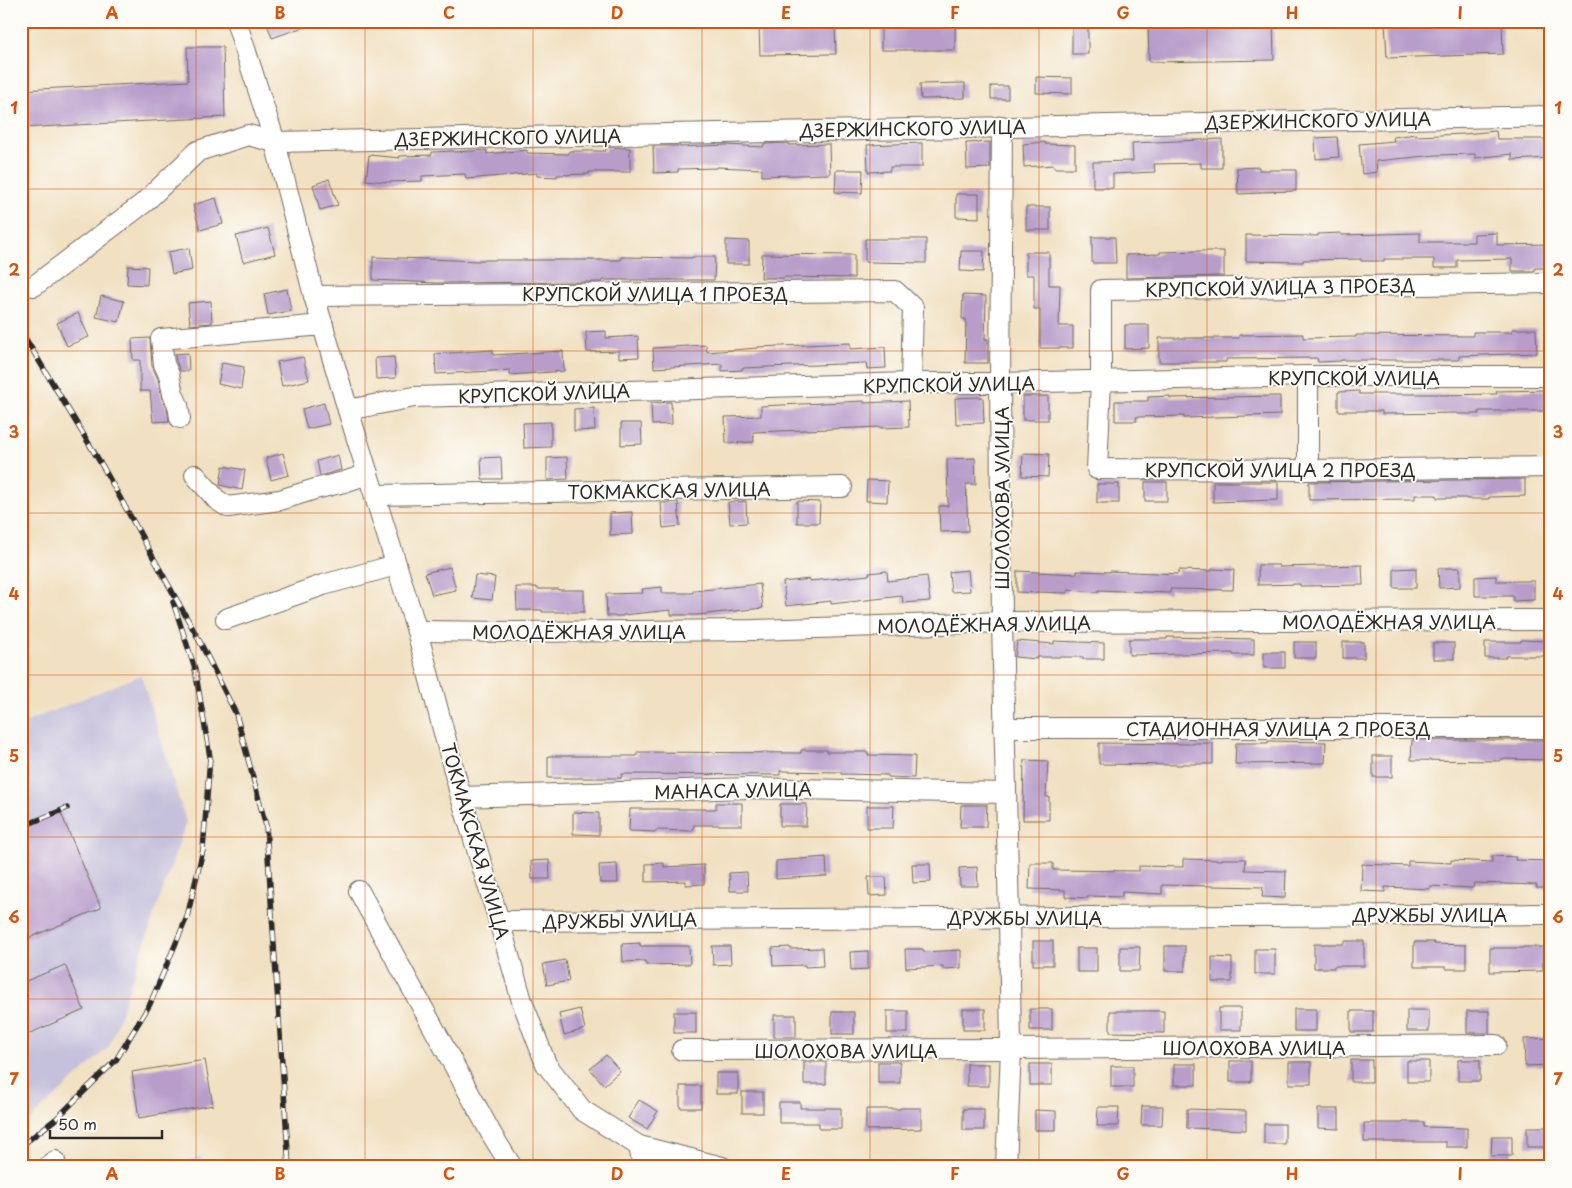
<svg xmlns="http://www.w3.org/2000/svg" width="1572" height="1188" viewBox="0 0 1572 1188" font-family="'Playpen Sans',sans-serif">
	<rect width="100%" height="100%" fill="#fdfcf7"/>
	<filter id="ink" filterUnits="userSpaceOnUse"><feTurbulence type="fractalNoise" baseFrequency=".02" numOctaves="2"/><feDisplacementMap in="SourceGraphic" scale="10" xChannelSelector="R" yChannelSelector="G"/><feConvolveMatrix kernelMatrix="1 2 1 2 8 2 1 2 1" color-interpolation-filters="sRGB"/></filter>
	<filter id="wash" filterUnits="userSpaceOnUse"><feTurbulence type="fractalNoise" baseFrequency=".0096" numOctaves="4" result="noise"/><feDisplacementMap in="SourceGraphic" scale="20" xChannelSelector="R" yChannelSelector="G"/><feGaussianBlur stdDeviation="1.12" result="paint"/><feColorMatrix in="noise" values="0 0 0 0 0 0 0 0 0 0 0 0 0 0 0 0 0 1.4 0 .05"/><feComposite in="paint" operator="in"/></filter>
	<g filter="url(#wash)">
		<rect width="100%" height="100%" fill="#f1e0c1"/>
		<g fill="#c5c0db">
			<path d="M141,675l45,147 -77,225 -88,81v-404z"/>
			<path d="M201,1156l4,11h-33z"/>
		</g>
		<g id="blocks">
			<g fill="#b89dcb">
				<path d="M266,21h49v2l-43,15z"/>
				<rect x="1072" y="21" width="16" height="33"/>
				<path d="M1148,21h125l1,39 -125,2z"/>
				<path d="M1385,21h117l1,33 -116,4z"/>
				<path d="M835,26l1,28 -76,1 -1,-28z"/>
				<rect x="881" y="26" width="74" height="24"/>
				<path d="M187,47h36l2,70 -204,11v-38l167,-9z"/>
				<path d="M1036,77l36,1v16l-36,-1z"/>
				<path d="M965,83v15l-44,1 -1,-15z"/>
				<rect x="991" y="86" width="17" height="13"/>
				<path d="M1496,131l1,8h54v19l-39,2v-6l-37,4v-4l-39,1 -60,6 1,11 -15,2 -3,-30 35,-3 -1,-4 23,-3 1,2 47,-2z"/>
				<path d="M1337,137l2,20 -23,2 -1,-21z"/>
				<path d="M1222,139v29h-21v-5l-47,1 1,8 -42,2v14h-20v-26l40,-1 -1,-18z"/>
				<path d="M990,142v26l-23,1 -1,-26z"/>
				<path d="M1045,142v2l30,1v23h-21v-3l-30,2 -1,-23z"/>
				<path d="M789,143v2l40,-1 1,30 -68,2v-7l-45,-2v1l-39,1v3l-24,1 -1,-27h27v1l47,-2 36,2 1,-3z"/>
				<path d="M922,143v24h-32v4l-22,1 -1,-27z"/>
				<path d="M606,147l24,1v24h-41v2l-32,1v2l-20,-1v-3l-71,6 -1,-5 -43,2v5l-37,1 -19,-2 3,-25 31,3 -1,-2 33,-1v-3l21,-1 1,1 33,-2v4l40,-4v3l42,1v-3h37z"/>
				<path d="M1259,167v3h37v21l-36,1v1l-22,1 -1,-26z"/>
				<path d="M836,170h27l-1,23 -27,-1z"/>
				<path d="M329,179l9,26 -18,5 -7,-25z"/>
				<path d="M956,194h23v24l-23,-1z"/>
				<path d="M216,198l7,26 -23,6 -7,-25z"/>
				<rect x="1026" y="207" width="24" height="23"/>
				<path d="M268,228l7,26 -32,8 -7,-26z"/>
				<path d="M1341,233v2l79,-2v9h54v-8l23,-1v12l54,-1v24h-16v3h-23v-12l-55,1v8h-23v-9h-50v2h-23v-2l-58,1v2l-57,-1v-26l72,1v-2z"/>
				<path d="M1092,237h23l1,26h-24z"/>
				<path d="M865,239h61v24l-61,-1z"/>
				<path d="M726,240l23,1v23h-23z"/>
				<path d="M189,248l3,22 -20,4 -4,-22z"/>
				<path d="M961,251h23l-1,21 -23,-1z"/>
				<path d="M1200,251h24v25l-98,2v-23l34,-1v-2z"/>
				<path d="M1026,252h23v33h11l-1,41h14v22h-33v-39h-6v-34h-8z"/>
				<path d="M762,254l92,1v23l-70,-1v1h-23z"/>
				<path d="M373,257l106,4v-1h142v-3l71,1v-1h23l-1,23h-112v2l-166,1 -63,-3z"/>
				<path d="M128,266l20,1 -1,18 -20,-1z"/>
				<path d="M287,289l4,22 -23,4 -4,-21z"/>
				<path d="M963,295l23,1 -1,43h3v24h-23l1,-44h-4z"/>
				<path d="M101,296l23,5 -5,21 -23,-5z"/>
				<path d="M211,301l1,22 -22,2 -2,-22z"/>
				<path d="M78,313l11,24 -22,9 -10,-23z"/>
				<path d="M1125,325h24v23l-24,1z"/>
				<path d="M1512,329h24l1,24 -78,3v4h-118v1l-23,1 -1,-4 -91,1v3h-67v-24h80v-3l64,-1v4l53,-1v-2l117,1v-4h39z"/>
				<path d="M606,331v7l32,-2 1,21 -20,1v-7l-32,1 -1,-20z"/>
				<path d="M150,338l2,28 6,13 4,20 5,9 2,13 -16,1 -3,-31h-10v-31h-7l-1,-21z"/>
				<path d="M850,343v6l35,-2 1,21 -19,1 -1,-6 -124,5v2l-20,1v-7l-68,4 -1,-20 53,-3 1,7 51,-4v-1z"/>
				<path d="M493,350v5l70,-4 1,20 -54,4v-5l-74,4 -1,-20z"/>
				<path d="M188,353l1,18h-9l-4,-10 -1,-7z"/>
				<path d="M303,357l6,23 -27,6 -5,-24z"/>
				<path d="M394,357l2,21 -20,1 -1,-21z"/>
				<path d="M222,363l22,4 -3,22 -23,-5z"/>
				<path d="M1551,390v21h-72v3h-22v-1l-75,1v-3h-44v-19l21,-1v3h81v1l57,-1 -1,-3z"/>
				<rect x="1023" y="396" width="25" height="24"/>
				<path d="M1170,396v2l110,-2v19l-96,3v-2l-48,1 1,4h-22v-20h33v-4z"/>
				<path d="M983,397l1,26 -28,1 -1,-26z"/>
				<path d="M864,401v2l44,-2 1,26 -28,1v-1l-128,5 1,10 -28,1 -1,-26 36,-1v-10z"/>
				<path d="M671,402l1,22 -20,1 -1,-22z"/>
				<path d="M324,403l5,21 -22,5 -5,-20z"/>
				<path d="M594,408l1,22 -21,1v-22z"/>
				<path d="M551,422v25l-27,1 -1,-25z"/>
				<path d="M621,423h20l1,21 -21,1z"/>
				<path d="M283,453l6,22 -18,5 -5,-22z"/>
				<path d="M1023,453l26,1 -1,23 -26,-1z"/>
				<path d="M338,455l3,15 -21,6 -3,-15z"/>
				<path d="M501,457l1,22h-20l-1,-21z"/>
				<path d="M567,457l1,22 -21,1v-22z"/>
				<path d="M975,458l1,26h-10l2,47 -28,1 -1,-26h9l-1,-47z"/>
				<path d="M223,466l22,4 -3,20 -22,-5z"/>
				<path d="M1525,479v17l-36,1v2h-22v-1h-30v-3h-22v4l-106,1v-18z"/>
				<path d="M867,480l21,1 -1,21 -21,-1z"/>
				<rect x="1145" y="482" width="22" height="19"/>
				<path d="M1213,482h65v18l-65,2z"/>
				<rect x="1097" y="484" width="22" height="19"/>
				<path d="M746,501l1,22 -17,1 -2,-22z"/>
				<path d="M797,501l23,1 -1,21h-22z"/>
				<path d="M678,502l2,24 -17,2 -2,-25z"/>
				<path d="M632,512l1,22 -23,1v-22z"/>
				<path d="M1258,565h21v2l83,-2 1,20 -63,1v-2l-42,1z"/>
				<path d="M450,567l6,23 -24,5 -7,-22z"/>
				<path d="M1416,568v20h-22v-19z"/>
				<path d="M1438,568h22v19l-21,1z"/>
				<path d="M1212,569l22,1 -1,20 -63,-1v4l-72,-3v2l-30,-2v3l-32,-1v1l-19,-1v-21l60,3v-3l33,1v-1l68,3 1,-4 33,1z"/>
				<path d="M968,570l2,21 -19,1 -2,-20z"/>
				<path d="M887,571l1,10 39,-5 3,25 -27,2 -1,-7 -71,8v-3l-45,5 -3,-24 27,-3v2l59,-6v-2z"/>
				<path d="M475,575l20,2 -3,23 -20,-2z"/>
				<path d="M1496,576v5h38v19l-21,1v-5h-38v-19z"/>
				<path d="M760,584l3,24 -66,7h-26v-5l-48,5v1h-16l-1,-22 37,-1 -1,-4 20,-2v6h31v-2z"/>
				<path d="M516,587h21v2h21v1h26v22h-42v-2h-25z"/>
				<path d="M1167,637l87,2v16h-21v-2l-104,2v-16h38z"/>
				<path d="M1521,640l30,1v15h-45v2h-21v-16h36z"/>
				<path d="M1017,641l37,3v-3l50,2v16h-21v-2h-46v2l-22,-2z"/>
				<rect x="1294" y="642" width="22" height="16"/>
				<rect x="1343" y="642" width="21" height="16"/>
				<rect x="1433" y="643" width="21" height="16"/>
				<rect x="1264" y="652" width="21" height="16"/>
				<path d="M1412,740h139v20l-51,-1v2l-89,-1z"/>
				<path d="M1268,741l58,1 -1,21 -90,1 1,-21h32z"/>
				<path d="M1099,743l95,1v-1h19v21h-31v1l-83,-1z"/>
				<path d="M801,750h26v2h41v3l47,1 -1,22 -26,-1v-2l-47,-1v-2l-61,-1v4l-158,-1 -1,4h-73v-22h89v-4l164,1z"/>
				<rect x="1373" y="756" width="19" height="21"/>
				<path d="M1024,760l24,1 -2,36h3v23h-26z"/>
				<path d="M716,803h26v22h-48l-1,6 -37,-1v2l-27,-1 1,-22h86z"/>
				<path d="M780,804h27l-1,22h-26z"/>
				<path d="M961,805h26l-1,22h-26z"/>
				<path d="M867,806h27l-1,22h-26z"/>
				<path d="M60,811l41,97 -80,33v-114z"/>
				<path d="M573,812l26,1v22l-26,-1z"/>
				<path d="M1492,856l24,1 -1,3 36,1v27h-15l1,-3 -63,-2 -1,5 -43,-2v3l-45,-2v5l-24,-1 1,-27 46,2v-5l43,2v-3l41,2z"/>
				<path d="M826,857l1,19 -51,3v-18z"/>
				<path d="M1183,859l39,1v-1h24l-1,11 41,1 -1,27 -23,-1 1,-10 -101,-2v9l-40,-2v5l-34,-1v2l-23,-1v-7l-36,-1 1,-26h23v7l86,1v-5l44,1z"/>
				<path d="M549,860l1,19h-18l-1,-18z"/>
				<path d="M664,863v4l40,-2v19l-18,1v-4l-40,1v-18z"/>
				<path d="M617,864l1,19h-18l-1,-18z"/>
				<path d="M912,864h18l1,18 -18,1z"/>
				<path d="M977,867l1,19h-18l-1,-18z"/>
				<path d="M747,872l1,19h-18l-1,-18z"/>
				<path d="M868,877h18l1,18 -18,1z"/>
				<rect x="1033" y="941" width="20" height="24"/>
				<path d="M1344,941h20v25h-30v2h-20v-24h30z"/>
				<path d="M1414,942h20v2l32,1v24h-20v-2h-32z"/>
				<path d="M640,943v3h49l1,18 -44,1 -1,-4 -22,1 -1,-18z"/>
				<path d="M712,946h18l1,18 -18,1z"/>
				<rect x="1165" y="946" width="20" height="25"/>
				<path d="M790,947v2l32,-1 1,18 -18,1v-2l-32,1 -1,-18z"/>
				<path d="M1120,947h20l-1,24h-19z"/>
				<path d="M1523,947h20v24l-53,1v-24h33z"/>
				<rect x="1077" y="948" width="20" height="24"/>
				<path d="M905,949h18v3l38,-2v18l-18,1v-3l-37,2z"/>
				<rect x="1255" y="949" width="20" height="25"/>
				<path d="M868,951v18l-17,1 -1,-18z"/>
				<path d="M1212,957l20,1v24h-20z"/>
				<path d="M565,960l4,21 -22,4 -4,-21z"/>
				<path d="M65,965l19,45 -63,27v-54z"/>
				<rect x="1219" y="1008" width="22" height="22"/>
				<path d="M580,1009l5,20 -21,6 -5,-21z"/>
				<rect x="963" y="1009" width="22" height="21"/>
				<rect x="1030" y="1009" width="22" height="21"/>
				<rect x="1294" y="1009" width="22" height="22"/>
				<rect x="1407" y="1010" width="22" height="21"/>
				<rect x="887" y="1011" width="21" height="22"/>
				<path d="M1110,1011h54v22l-54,-1z"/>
				<rect x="1351" y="1011" width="22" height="21"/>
				<rect x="1467" y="1011" width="22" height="22"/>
				<rect x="674" y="1012" width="22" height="21"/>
				<rect x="832" y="1012" width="22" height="22"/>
				<rect x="774" y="1015" width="22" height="22"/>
				<path d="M1551,1038v27l-26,1 -1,-27z"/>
				<path d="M606,1055l14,16 -16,14 -14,-16z"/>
				<path d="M205,1060l8,45 -74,13 -7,-46z"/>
				<rect x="1351" y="1060" width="21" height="22"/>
				<rect x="1458" y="1060" width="22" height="21"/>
				<rect x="1230" y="1061" width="21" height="21"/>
				<rect x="1407" y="1061" width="22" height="21"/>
				<rect x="804" y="1062" width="22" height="22"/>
				<rect x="878" y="1062" width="22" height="21"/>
				<rect x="1289" y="1062" width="22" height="22"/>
				<rect x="967" y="1064" width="22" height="22"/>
				<rect x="1030" y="1064" width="22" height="21"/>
				<rect x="1174" y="1064" width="22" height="21"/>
				<rect x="1111" y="1066" width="22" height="21"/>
				<rect x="716" y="1073" width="22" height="21"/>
				<rect x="680" y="1086" width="21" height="22"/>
				<rect x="742" y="1092" width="21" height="21"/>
				<path d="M639,1100l19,11 -11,18 -19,-11z"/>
				<path d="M779,1102h21v6h41v21h-22v-6h-40z"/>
				<path d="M1142,1106h21l-1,19h-21z"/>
				<path d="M1098,1107h21l-1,19h-21z"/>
				<path d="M900,1108h21v21l-55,1v-21h34z"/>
				<rect x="963" y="1109" width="21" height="21"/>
				<path d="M1187,1109l59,2v19l-59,-2z"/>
				<path d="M1318,1109h21v20l-21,-1z"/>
				<path d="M1035,1110l21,1v19h-21z"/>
				<path d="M1403,1122h21v5l43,1v19h-21v-5h-82v-19h39z"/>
				<rect x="1264" y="1124" width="21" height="20"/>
				<rect x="1527" y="1127" width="21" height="20"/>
				<path d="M1492,1136h20v20h-21z"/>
			</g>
		</g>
	</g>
	<g filter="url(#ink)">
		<use href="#blocks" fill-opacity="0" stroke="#706a60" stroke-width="1"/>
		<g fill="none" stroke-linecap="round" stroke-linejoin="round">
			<g stroke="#706a60" stroke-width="22">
				<g id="minor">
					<path d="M236,21l39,121 39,154 34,114 69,221 44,166 38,124 23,80 24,63 36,46 57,36 83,21"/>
					<path d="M1002,126l-2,257 2,239 7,295 2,132 -5,118"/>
					<path d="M1551,283l-450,7v91l-4,88 211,1 243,-3"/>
					<path d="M34,286l111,-84 53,-51 50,-16 27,7 1276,-26"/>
					<path d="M314,296l581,-5 18,17 -2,75"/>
					<path d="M348,410l66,-13 497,-14h89l308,-7h243"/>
					<path d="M180,418l-2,-13 -5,-11 -4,-19 -5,-11 -3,-25 162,-14"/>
					<path d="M1308,470v-94"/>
					<path d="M195,475l22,25 11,7 52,-7 35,-11 29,-7 24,-8"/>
					<path d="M375,495l467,-8"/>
					<path d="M226,619l97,-34 73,-20"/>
					<path d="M417,631l97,1 240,-2 248,-8 549,-2"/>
					<path d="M1004,728h547"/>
					<path d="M461,797l287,-9 258,5"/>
					<path d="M359,891l133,244 20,32"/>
					<path d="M499,921l1052,-7"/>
					<path d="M682,1050l329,-1 485,-4"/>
					<path d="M639,1146l4,21"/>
					<path d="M48,1167l7,-6"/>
				</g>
			</g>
			<use href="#minor" stroke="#fff" stroke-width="20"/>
			<g stroke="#2b2b2b" stroke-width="5.5">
				<g id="rail">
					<path d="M21,331l82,136 95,171 38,76 30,112 23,341"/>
					<path d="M21,827l46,-19"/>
					<path d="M21,1146l36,-28 59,-58 34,-56 37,-87 16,-67 7,-93 -15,-88 -22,-67"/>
				</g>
			</g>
			<use href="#rail" stroke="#fdfcf7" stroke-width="4" stroke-dasharray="11" stroke-linecap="butt"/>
		</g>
	</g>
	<path fill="none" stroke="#d5540f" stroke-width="1" stroke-opacity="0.55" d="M196,21v1146M365,21v1146M533,21v1146M702,21v1146M870,21v1146M1039,21v1146M1207,21v1146M1376,21v1146M21,189h1530M21,351h1530M21,513h1530M21,675h1530M21,837h1530M21,999h1530"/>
	<g text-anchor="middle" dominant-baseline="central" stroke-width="4" stroke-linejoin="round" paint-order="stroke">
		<g font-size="18" fill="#2b2b2b" stroke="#fdfcf7">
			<text transform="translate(1318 120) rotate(-1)">ДЗЕРЖИНСКОГО УЛИЦА</text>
			<text transform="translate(913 128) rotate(-1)">ДЗЕРЖИНСКОГО УЛИЦА</text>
			<text transform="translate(508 137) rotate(-1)">ДЗЕРЖИНСКОГО УЛИЦА</text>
			<text transform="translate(1280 287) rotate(-1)">КРУПСКОЙ УЛИЦА 3 ПРОЕЗД</text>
			<text x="655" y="293">КРУПСКОЙ УЛИЦА 1 ПРОЕЗД</text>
			<text x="1354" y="377">КРУПСКОЙ УЛИЦА</text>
			<text transform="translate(949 384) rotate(-1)">КРУПСКОЙ УЛИЦА</text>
			<text transform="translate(544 393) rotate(-2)">КРУПСКОЙ УЛИЦА</text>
			<text x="1280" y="469">КРУПСКОЙ УЛИЦА 2 ПРОЕЗД</text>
			<text transform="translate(669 490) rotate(-1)">ТОКМАКСКАЯ УЛИЦА</text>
			<text transform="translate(1001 498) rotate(-90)">ШОЛОХОВА УЛИЦА</text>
			<text x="1389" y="621">МОЛОДЁЖНАЯ УЛИЦА</text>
			<text transform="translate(984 624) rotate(-1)">МОЛОДЁЖНАЯ УЛИЦА</text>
			<text x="579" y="631">МОЛОДЁЖНАЯ УЛИЦА</text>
			<text x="1278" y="728">СТАДИОННАЯ УЛИЦА 2 ПРОЕЗД</text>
			<text transform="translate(733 790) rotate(-1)">МАНАСА УЛИЦА</text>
			<text transform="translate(476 841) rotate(74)">ТОКМАКСКАЯ УЛИЦА</text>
			<text x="1430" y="914">ДРУЖБЫ УЛИЦА</text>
			<text x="1025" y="917">ДРУЖБЫ УЛИЦА</text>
			<text transform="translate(620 920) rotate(-1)">ДРУЖБЫ УЛИЦА</text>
			<text x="1254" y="1047">ШОЛОХОВА УЛИЦА</text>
			<text x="846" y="1050">ШОЛОХОВА УЛИЦА</text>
		</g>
	</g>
	<rect width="1572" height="1188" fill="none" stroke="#fdfcf7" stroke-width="55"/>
	<path d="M50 1130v8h112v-8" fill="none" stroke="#2b2b2b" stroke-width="2.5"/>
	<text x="58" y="1130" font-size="15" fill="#2b2b2b" stroke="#fdfcf7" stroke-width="4" paint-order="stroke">50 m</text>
	<rect x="28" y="28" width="1516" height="1132" fill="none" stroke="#d5540f" stroke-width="2"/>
	<g font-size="16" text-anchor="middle" font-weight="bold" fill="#d5540f">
		<text x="112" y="19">A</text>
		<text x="280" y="19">B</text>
		<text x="449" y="19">C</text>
		<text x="617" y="19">D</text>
		<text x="786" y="19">E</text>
		<text x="955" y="19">F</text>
		<text x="1123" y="19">G</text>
		<text x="1292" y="19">H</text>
		<text x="1460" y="19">I</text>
		<text x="14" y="114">1</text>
		<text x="1558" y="114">1</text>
		<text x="14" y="276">2</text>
		<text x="1558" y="276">2</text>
		<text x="14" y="438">3</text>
		<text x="1558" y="438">3</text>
		<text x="14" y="600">4</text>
		<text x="1558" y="600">4</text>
		<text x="14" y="762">5</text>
		<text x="1558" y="762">5</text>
		<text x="14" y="923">6</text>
		<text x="1558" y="923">6</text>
		<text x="14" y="1085">7</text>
		<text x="1558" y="1085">7</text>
		<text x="112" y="1180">A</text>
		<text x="280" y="1180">B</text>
		<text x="449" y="1180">C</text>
		<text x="617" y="1180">D</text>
		<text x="786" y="1180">E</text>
		<text x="955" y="1180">F</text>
		<text x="1123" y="1180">G</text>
		<text x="1292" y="1180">H</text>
		<text x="1460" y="1180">I</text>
	</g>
</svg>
